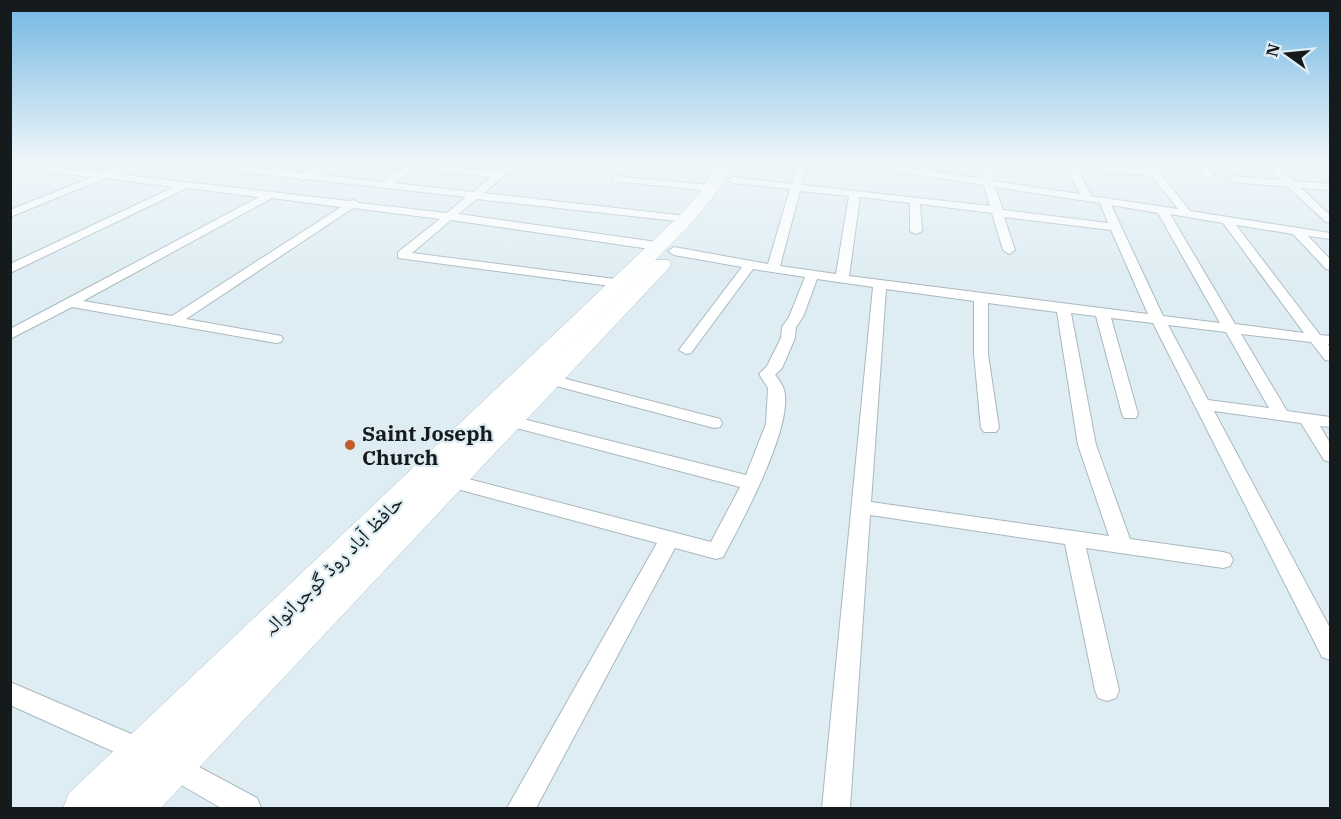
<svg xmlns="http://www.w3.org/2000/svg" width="1341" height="819" viewBox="0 0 1341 819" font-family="'IBM Plex Serif','Noto Naskh Arabic',serif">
	<rect width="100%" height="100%" fill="#deedf3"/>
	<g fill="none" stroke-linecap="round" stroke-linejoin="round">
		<g stroke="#aab8be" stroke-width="2">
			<g id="minor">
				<path d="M10,164c31,0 60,7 90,8 11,0 22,-8 36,-8l-20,10 233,27 5,-1 5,3 88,10 19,-16 -159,-18 -5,2 -5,-3 -100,-11 -5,-3h28l84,9 17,-9h12l-17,10 65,8 22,-14 -14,-1 -5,-3h37l76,8 10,-8h11l-34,29 202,23 5,3 -5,3 -209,-23 -19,15 199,28 6,4 -6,4 -206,-30 -39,33 211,27 1,3 -1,3 -5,1 -220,-29v-6l42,-33 -87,-11 -167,111 90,16 5,1 2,3 -2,3 -5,1 -204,-36 -62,32v-10l249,-132 -72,-9 -177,85v-9l164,-77 -69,-9 -95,39v-7l82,-33 -82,-10zM414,169l77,8 -18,15 -80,-9zM272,198l69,9 -169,109 -89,-15z"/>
				<path d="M674,164c15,-1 42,-4 55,4l-5,3 -45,-4z"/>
				<path d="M797,164h10l-6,21 189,21 -6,-21 -118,-18 -5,-3h22l100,15 -2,-15h10l2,17 87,13 -12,-26 -19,-1 -5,-3h36l68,5 -3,-5h8l37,47 140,22v6l-22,-3 22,23v11l-4,-1 -33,-35 -57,-9 84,110 10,1v8h-2l2,4v13l-5,-1 -14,-18 -70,-8 46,77 43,6v10l-10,-1 10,17v19l-6,-2 -23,-37 -87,-12 116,217v32l-8,-3 -169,-334 -42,-5 27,96 -2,4h-12l-2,-4 -26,-98 -25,-3 25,132 34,94 93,13 7,2 3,6 -3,6 -7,2 -137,-20 33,142 -3,8 -9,3 -9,-3 -3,-8 -30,-146 -195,-29 -20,293h-28l51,-521 -56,-8 -14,38 -7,10 -1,11 -13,30 -7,7c3,3 6,8 8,12 14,33 -42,137 -60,170l-7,2 -41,-11 -139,260h-29l150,-265 -211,-57 -2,-5 2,-5 7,-1 258,67 29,-55 -235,-62 -2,-4 2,-4 6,-1 235,59 20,-51 2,-36 -9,-14 8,-8 14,-28 1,-11 7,-10 16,-40 -52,-8 -62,84 -5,1 -7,-4 63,-83 -68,-12 -6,-4 6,-4 94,17 22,-75 -57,-6 -5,-3 5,-3 59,7zM1078,169l74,7 26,33 -87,-13zM995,187l105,16 8,20 -105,-13zM800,191l49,5 -13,78 -56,-8zM860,197l50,6v28l6,3 6,-3 -2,-27 72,9 11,37 6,4 6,-4 -11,-33 107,13 37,84 -299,-38zM1111,205l47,8 62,110 -57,-7zM1170,214l53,9 81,110 -69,-9zM886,289l88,12v53l7,74 3,4h12l3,-4 -11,-74v-51l69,9 21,133 31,91 -238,-34zM1168,325l58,7 43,76 -61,-8z"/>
				<path d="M1194,164h10l11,12 -8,2z"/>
				<path d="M1265,164h10l19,17 36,3v6l-29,-2 29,27v8l-4,-1 -38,-35 -54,-5 -5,-3 5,-3 47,4z"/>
				<path d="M616,176l94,9 5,3 -5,3 -97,-10v-4z"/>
				<path d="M551,375l169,44 2,4 -2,4 -6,1 -169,-45 -2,-3 2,-3z"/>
				<path d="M10,682l140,60 4,9 -4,9 -9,4 -131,-59z"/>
				<path d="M173,753l84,45 4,10h-40l-57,-33 -4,-9 4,-9z"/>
			</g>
		</g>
		<g stroke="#aab8be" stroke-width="1">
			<path id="primary" d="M718,164h14l-19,33 -21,26 -335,336 298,-299h14l2,4 -2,4 -508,540h-98l6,-15 611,-578 19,-21z"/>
		</g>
		<use href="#minor" fill="#fff" fill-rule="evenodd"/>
		<use href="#primary" fill="#fff" fill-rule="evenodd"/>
	</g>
	<linearGradient id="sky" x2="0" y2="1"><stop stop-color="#73b7e2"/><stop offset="0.59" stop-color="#f0f7fa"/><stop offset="1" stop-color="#f0f7fa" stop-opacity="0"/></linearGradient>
	<rect width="1341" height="278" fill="url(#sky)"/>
	<circle fill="#c15a2d" stroke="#deedf3" stroke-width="2" cx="350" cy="445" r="6"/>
	<g text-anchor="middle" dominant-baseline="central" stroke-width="4.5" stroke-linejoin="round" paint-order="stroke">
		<g font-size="21" font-weight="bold" fill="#151b1d" stroke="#deedf3" text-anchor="start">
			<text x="362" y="433">Saint Joseph<tspan x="362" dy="24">Church</tspan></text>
		</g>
		<g font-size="21" fill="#151b1d" stroke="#deedf3">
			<text transform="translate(332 565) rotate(-45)">حافظ آباد روڈ گوجرانوالہ</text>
		</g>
	</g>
	<rect width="1341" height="819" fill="none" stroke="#151b1d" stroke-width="24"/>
	<g transform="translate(1287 54) rotate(285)" stroke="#deedf3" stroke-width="4.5" paint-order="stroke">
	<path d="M0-4.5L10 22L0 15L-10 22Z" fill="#151b1d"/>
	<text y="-9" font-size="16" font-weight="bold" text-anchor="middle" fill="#151b1d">N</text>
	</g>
</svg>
